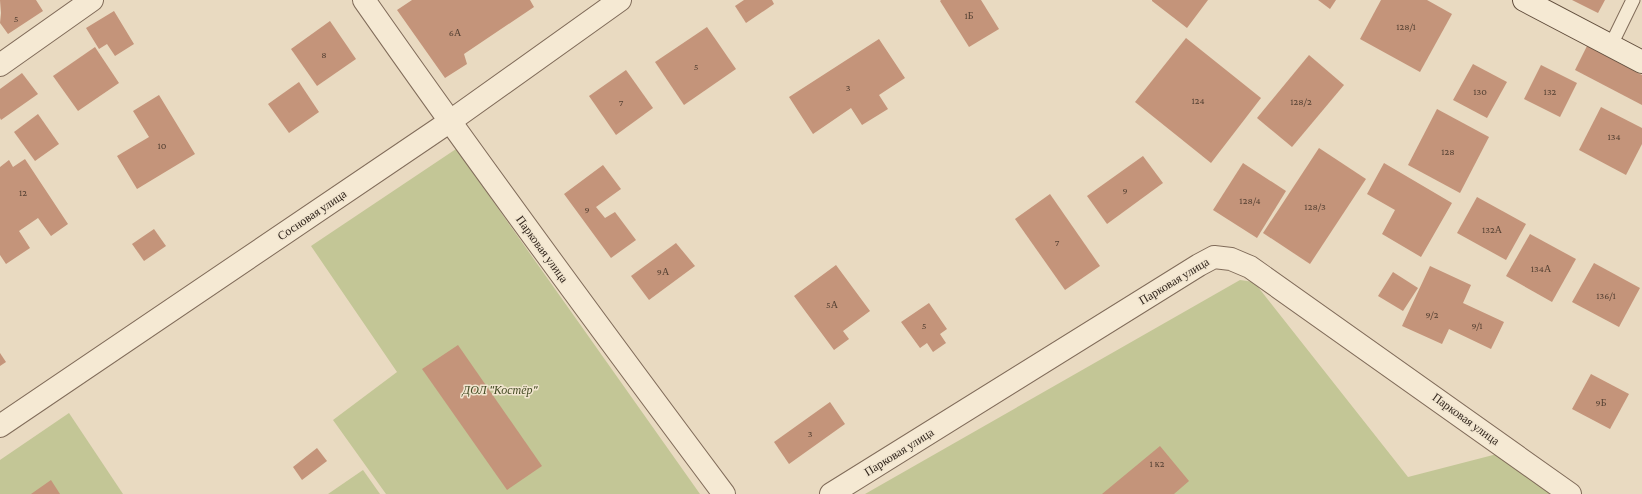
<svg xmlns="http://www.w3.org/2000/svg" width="1642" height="494" viewBox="0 0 1642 494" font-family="'Crimson Pro',serif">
	<rect width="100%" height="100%" fill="#e9dac1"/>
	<g fill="#c3c696">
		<path d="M456,149l244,345h-314l-53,-74 64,-48 -86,-126z"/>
		<path d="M1240,280l14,2 154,195 89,-23 84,40h-716z"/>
		<path d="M69,413l54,81h-123v-34z"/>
		<path d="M363,470l17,24h-52z"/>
	</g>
	<g fill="#c4947a">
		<path d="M0,0h36l7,11 -35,23 -8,-11 1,-10z"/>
		<path d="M412,0h118l4,7 -70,47 3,10 -22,14 -48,-68z"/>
		<path d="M744,0h28l2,4 -28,19 -11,-17z"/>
		<path d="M941,0h40l18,29 -30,18 -29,-46z"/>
		<path d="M1152,0h56l-21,28 -35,-27z"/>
		<path d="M1318,0h18l-6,9z"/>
		<path d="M1381,0h46l25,14 -32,58 -60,-33z"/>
		<path d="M1572,0h33l-7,13z"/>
		<path d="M114,11l20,33 -19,12 -8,-12 -8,5 -13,-21z"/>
		<path d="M330,21l26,38 -39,27 -26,-37z"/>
		<path d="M707,27l29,42 -52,36 -29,-43z"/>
		<path d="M1186,38l75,60 -50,65 -76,-61z"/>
		<path d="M879,39l26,39 -26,17 9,14 -26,16 -11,-17 -38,26 -24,-37z"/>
		<path d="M1587,46l55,29v30l-67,-35z"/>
		<path d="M95,47l24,36 -41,28 -25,-35z"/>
		<path d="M1309,55l35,30 -52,62 -35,-29z"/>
		<path d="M1473,64l34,18 -20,36 -34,-18z"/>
		<path d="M1541,65l36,18 -17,34 -36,-18z"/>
		<path d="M626,70l27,38 -37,27 -27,-39z"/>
		<path d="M22,73l16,21 -37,26 -1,-2v-29z"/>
		<path d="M299,82l20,30 -30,21 -21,-29z"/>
		<path d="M159,95l36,59 -58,35 -20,-33 32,-19 -16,-26z"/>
		<path d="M1601,107l41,21v16l-16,31 -47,-25z"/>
		<path d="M1437,109l52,28 -29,56 -52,-28z"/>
		<path d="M38,114l21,30 -24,17 -21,-29z"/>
		<path d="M1319,148l47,31 -56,85 -47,-31z"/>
		<path d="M1143,156l20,27 -56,41 -20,-28z"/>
		<path d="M25,159l43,65 -17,12 -13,-18 -19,13 11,17 -24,16 -6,-9v-88l9,-7 4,7z"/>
		<path d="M1243,163l43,28 -29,47 -44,-28z"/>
		<path d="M1384,163l68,40 -31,54 -39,-23 13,-24 -28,-16z"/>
		<path d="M603,165l18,24 -25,18 9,11 10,-6 21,28 -25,18 -47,-64z"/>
		<path d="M1050,194l50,72 -35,24 -50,-71z"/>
		<path d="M1477,197l49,27 -20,36 -49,-27z"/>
		<path d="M154,229l12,17 -22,15 -12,-17z"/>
		<path d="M1530,234l46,25 -24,43 -46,-26z"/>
		<path d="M676,243l19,23 -46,34 -18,-24z"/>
		<path d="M1594,263l46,25 -21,39 -47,-25z"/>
		<path d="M836,265l34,46 -27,20 6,8 -15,11 -40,-54z"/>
		<path d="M1430,266l41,19 -8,18 41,19 -13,27 -42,-20 -7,15 -40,-18z"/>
		<path d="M1393,272l25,16 -15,23 -25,-15z"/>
		<path d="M929,303l18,26 -7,5 6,9 -13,9 -6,-9 -7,5 -19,-26z"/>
		<path d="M458,345l84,121 -35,24 -85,-121z"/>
		<path d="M0,353l6,9 -6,4z"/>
		<path d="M1591,374l38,20 -19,35 -38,-20z"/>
		<path d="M830,402l15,22 -56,40 -15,-22z"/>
		<path d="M1160,446l29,35 -15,13h-72z"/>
		<path d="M317,448l10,13 -25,19 -9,-13z"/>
		<path d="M51,480l9,14h-29z"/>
	</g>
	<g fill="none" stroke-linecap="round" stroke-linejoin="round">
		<g stroke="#816c5a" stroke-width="15">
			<path id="lane" d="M1611,45l22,-45"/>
		</g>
		<g stroke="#816c5a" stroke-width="24">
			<g id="street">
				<path d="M364,0c117,167 238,331 360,494"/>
				<path d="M0,65l92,-65"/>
				<path d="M0,426l449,-304 171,-122"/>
				<path d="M831,494l368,-229 15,-8 17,2 19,8 320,227"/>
			</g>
		</g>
		<g stroke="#624e3d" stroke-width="24">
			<path id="secondary" d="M1524,0l118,62"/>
		</g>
		<use href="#lane" stroke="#f5e9d3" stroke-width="13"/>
		<use href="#street" stroke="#f5e9d3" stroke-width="22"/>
		<use href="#secondary" stroke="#f5e9d3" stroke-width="22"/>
	</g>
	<g text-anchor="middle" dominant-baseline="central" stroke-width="3" stroke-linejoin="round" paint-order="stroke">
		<g font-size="10" fill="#564234">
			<text x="969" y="15">1Б</text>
			<text x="16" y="18">5</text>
			<text x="1406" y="26">128/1</text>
			<text x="455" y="32">6А</text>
			<text x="324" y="54">8</text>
			<text x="696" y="66">5</text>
			<text x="848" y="87">3</text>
			<text x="1480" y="91">130</text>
			<text x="1550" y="91">132</text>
			<text x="1198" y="100">124</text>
			<text x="1301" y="101">128/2</text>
			<text x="621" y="102">7</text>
			<text x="1614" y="136">134</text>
			<text x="162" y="145">10</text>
			<text x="1448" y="151">128</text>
			<text x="1125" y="190">9</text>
			<text x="23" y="192">12</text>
			<text x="1250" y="200">128/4</text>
			<text x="1315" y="206">128/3</text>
			<text x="587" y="209">9</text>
			<text x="1492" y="229">132А</text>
			<text x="1057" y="242">7</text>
			<text x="1541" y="268">134А</text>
			<text x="663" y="271">9А</text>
			<text x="1606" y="295">136/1</text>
			<text x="832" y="304">5А</text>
			<text x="1432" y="314">9/2</text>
			<text x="924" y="325">5</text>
			<text x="1477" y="325">9/1</text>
			<text x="1601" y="402">9Б</text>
			<text x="810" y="433">3</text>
			<text x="1157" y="463">1 к2</text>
		</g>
		<g font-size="12" fill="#32261d" stroke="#f1e5cf">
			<text transform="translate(312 215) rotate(-34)">Сосновая улица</text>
			<text transform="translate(542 249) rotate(54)">Парковая улица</text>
			<text transform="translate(1174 281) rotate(-31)">Парковая улица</text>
			<text transform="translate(1466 419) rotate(36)">Парковая улица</text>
			<text transform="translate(899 452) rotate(-32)">Парковая улица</text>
		</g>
		<g font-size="12" font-style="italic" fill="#454c25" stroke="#f1e5cf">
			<text x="500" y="390">ДОЛ "Костёр"</text>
		</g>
	</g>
</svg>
